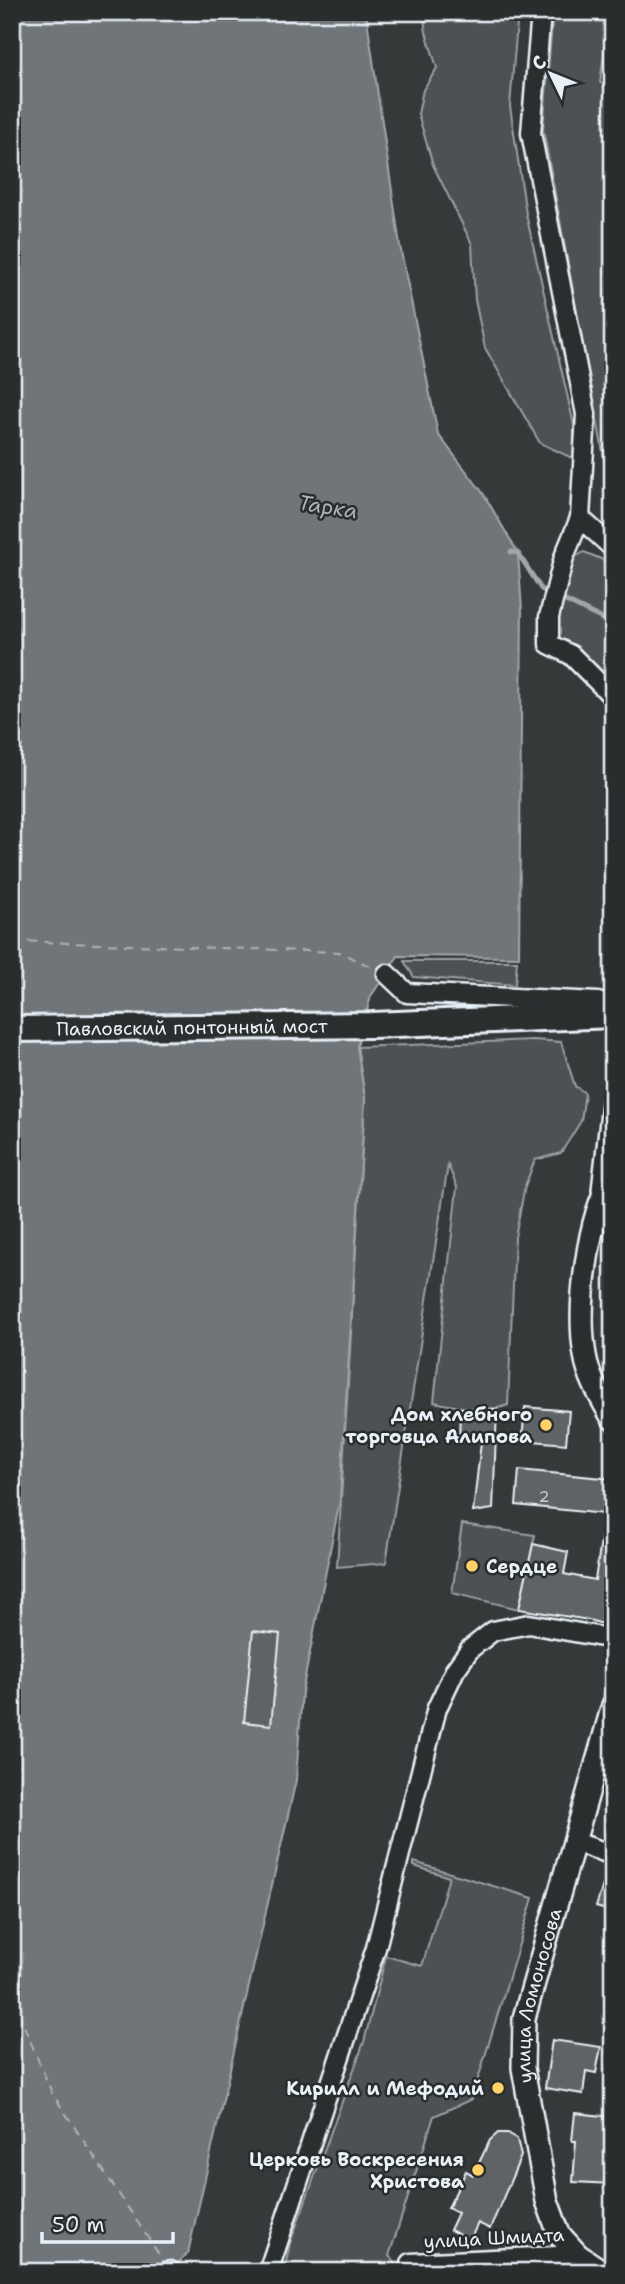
<svg xmlns="http://www.w3.org/2000/svg" width="625" height="2284" viewBox="0 0 625 2284" font-family="'Shantell Sans',sans-serif">
	<rect width="100%" height="100%" fill="#35393a"/>
	<filter id="ink" filterUnits="userSpaceOnUse"><feTurbulence type="fractalNoise" baseFrequency=".0143" numOctaves="2"/><feDisplacementMap in="SourceGraphic" scale="14" xChannelSelector="R" yChannelSelector="G"/><feConvolveMatrix kernelMatrix="1 2 1 2 8 2 1 2 1" color-interpolation-filters="sRGB"/></filter>
	<g filter="url(#ink)">
		<g fill="#4d5152" stroke="#9aa1a5" stroke-width="2">
			<path d="M423,12h95l-8,94 16,108 48,211v34l-34,-16 -55,-95 -10,-48 -3,-56 -39,-79 -15,-51 5,-24 14,-22 -11,-36z"/>
			<path d="M553,12h57l-10,70 13,12v412l-70,-377z"/>
			<path d="M584,552l29,12v125l-35,-39 -21,-12 -1,-23 12,-54z"/>
			<path d="M404,961h113l-2,24 -101,-8z"/>
			<path d="M534,1040l27,2 14,44 10,7 -4,28 -20,32 -26,7 -10,26 -10,51 -7,168c-23,9 -50,2 -74,-3l23,-215 -9,-22 -62,398 -49,4 28,-469 -8,-51z"/>
			<path d="M462,1524l73,11 -16,74 -67,-16z"/>
			<path d="M414,1862l119,36 -61,201 -38,17 -45,140 14,16h-119l6,-29 74,-201 22,-86 36,10 27,-89 -35,-11z"/>
		</g>
		<path fill="#707579" stroke="#a0a7ac" stroke-width="2" d="M12,12h354l34,234 38,188 45,59 35,60 4,57 -3,347 -121,-1 -27,40 -14,51 8,51 -25,402 -38,192 -6,88 -108,473 -18,19h-158z"/>
		<g fill="none" stroke-linecap="round" stroke-linejoin="round">
			<path stroke="#a0a7ac" stroke-width="5" d="M511,552l7,1 23,36 72,35"/>
			<g stroke="#acb3b8" stroke-width="2" stroke-dasharray="9 7" stroke-linecap="butt">
				<path d="M12,941l327,11 41,19"/>
				<path d="M12,1997l40,96 114,172"/>
			</g>
		</g>
		<g fill="#5f6365" stroke="#e8f1f8" stroke-width="2">
			<path d="M525,1407l44,4 -3,33 -44,-4z"/>
			<path d="M460,1408l37,1 -4,100 -20,3 8,-70 -22,-1z"/>
			<path d="M519,1470l94,9v36l-97,-10z"/>
			<path d="M605,1515l8,1v111l-24,-7 -70,-11 14,-65 35,8 -4,22 31,6z"/>
			<path d="M253,1631l27,3 -9,91 -27,-3z"/>
			<path d="M609,1866h4v46l-17,-5z"/>
			<path d="M552,2040l49,7 -5,26 -10,-2 -3,23 -38,-6z"/>
			<path d="M575,2113l38,4 -4,40h4v27l-40,-2 3,-41h-4z"/>
			<path d="M498,2133h10l9,6 4,17 -31,73 -12,-6 -8,17 -20,-10 8,-17 -10,-5 18,-37 7,4 17,-35z"/>
		</g>
		<g fill="none" stroke-linecap="round" stroke-linejoin="round">
			<g stroke="#e8f1f8" stroke-width="23">
				<g id="minor">
					<path d="M541,12l-10,121 55,281 -6,104 -16,39 -15,60v27l22,11 42,42"/>
					<path d="M580,518l33,30"/>
					<path d="M387,974l20,19 191,9 15,8"/>
					<path d="M575,1842l38,13"/>
					<path d="M411,2263l167,-8"/>
					<path d="M170,2271l2,1"/>
					<path d="M268,2272l108,-324 61,-240 18,-38 15,-21 23,-18 36,-7 84,15"/>
				</g>
			</g>
			<g stroke="#e8f1f8" stroke-width="26">
				<g id="tertiary">
					<path d="M613,1177c-26,39 -36,132 -28,178 4,24 16,43 28,64"/>
					<path d="M603,1190l10,-86"/>
					<path id="s1" d="M603,2272l-25,-17 -19,-21 -12,-33 -24,-133 1,-50 89,-313"/>
				</g>
			</g>
			<g stroke="#e8f1f8" stroke-width="30">
				<g id="secondary">
					<path id="s2" d="M12,1029l360,-4 241,-10"/>
				</g>
			</g>
			<use href="#minor" stroke="#2a2d2e" stroke-width="18"/>
			<use href="#tertiary" stroke="#2a2d2e" stroke-width="21"/>
			<use href="#secondary" stroke="#2a2d2e" stroke-width="24"/>
		</g>
	</g>
	<g fill="#ffd166" stroke="#2a2d2e" stroke-width="2.5">
		<circle cx="546" cy="1425" r="7"/>
		<circle cx="472" cy="1566" r="7"/>
		<circle cx="498" cy="2088" r="7"/>
		<circle cx="478" cy="2170" r="7"/>
	</g>
	<g text-anchor="middle" dominant-baseline="central" stroke-width="5" stroke-linejoin="round" paint-order="stroke">
		<g font-size="16" fill="#c6ced3">
			<text x="544" y="1496">2</text>
		</g>
		<g font-size="19" fill="#e8f1f8" stroke="#2a2d2e">
			<text stroke="none"><textPath href="#s2" startOffset="180">Павловский понтонный мост</textPath></text>
			<text stroke="none"><textPath href="#s1" startOffset="303">улица Ломоносова</textPath></text>
			<text transform="translate(494 2238) rotate(-3)">улица Шмидта</text>
		</g>
		<g font-size="19" font-weight="bold" fill="#e8f1f8" stroke="#2a2d2e" text-anchor="end">
			<text x="532" y="1414">Дом хлебного<tspan x="532" dy="22">торговца Алипова</tspan></text>
			<text x="486" y="1566" text-anchor="start">Сердце</text>
			<text x="484" y="2088">Кирилл и Мефодий</text>
			<text x="464" y="2159">Церковь Воскресения<tspan x="464" dy="22">Христова</tspan></text>
		</g>
		<g font-size="21" font-style="italic" fill="#acb3b8" stroke="#2a2d2e">
			<text transform="translate(328 507) rotate(9)">Тарка</text>
		</g>
	</g>
	<rect width="625" height="2284" fill="none" stroke="#2a2d2e" stroke-width="42"/>
	<rect x="21" y="21" width="583" height="2242" fill="none" stroke="#e8f1f8" stroke-width="2.5" filter="url(#ink)"/>
	<g transform="translate(551 74) rotate(313)" stroke="#2a2d2e" stroke-width="5" paint-order="stroke">
	<path d="M0-5L12 26L0 18L-12 26Z" fill="#e8f1f8"/>
	<text y="-10" font-size="19" font-weight="bold" text-anchor="middle" fill="#e8f1f8">С</text>
	</g>
	<path d="M42 2232v10h131v-10" fill="none" stroke="#e8f1f8" stroke-width="3.5"/>
	<text x="52" y="2232" font-size="21" fill="#e8f1f8" stroke="#2a2d2e" stroke-width="5" paint-order="stroke">50 m</text>
</svg>
